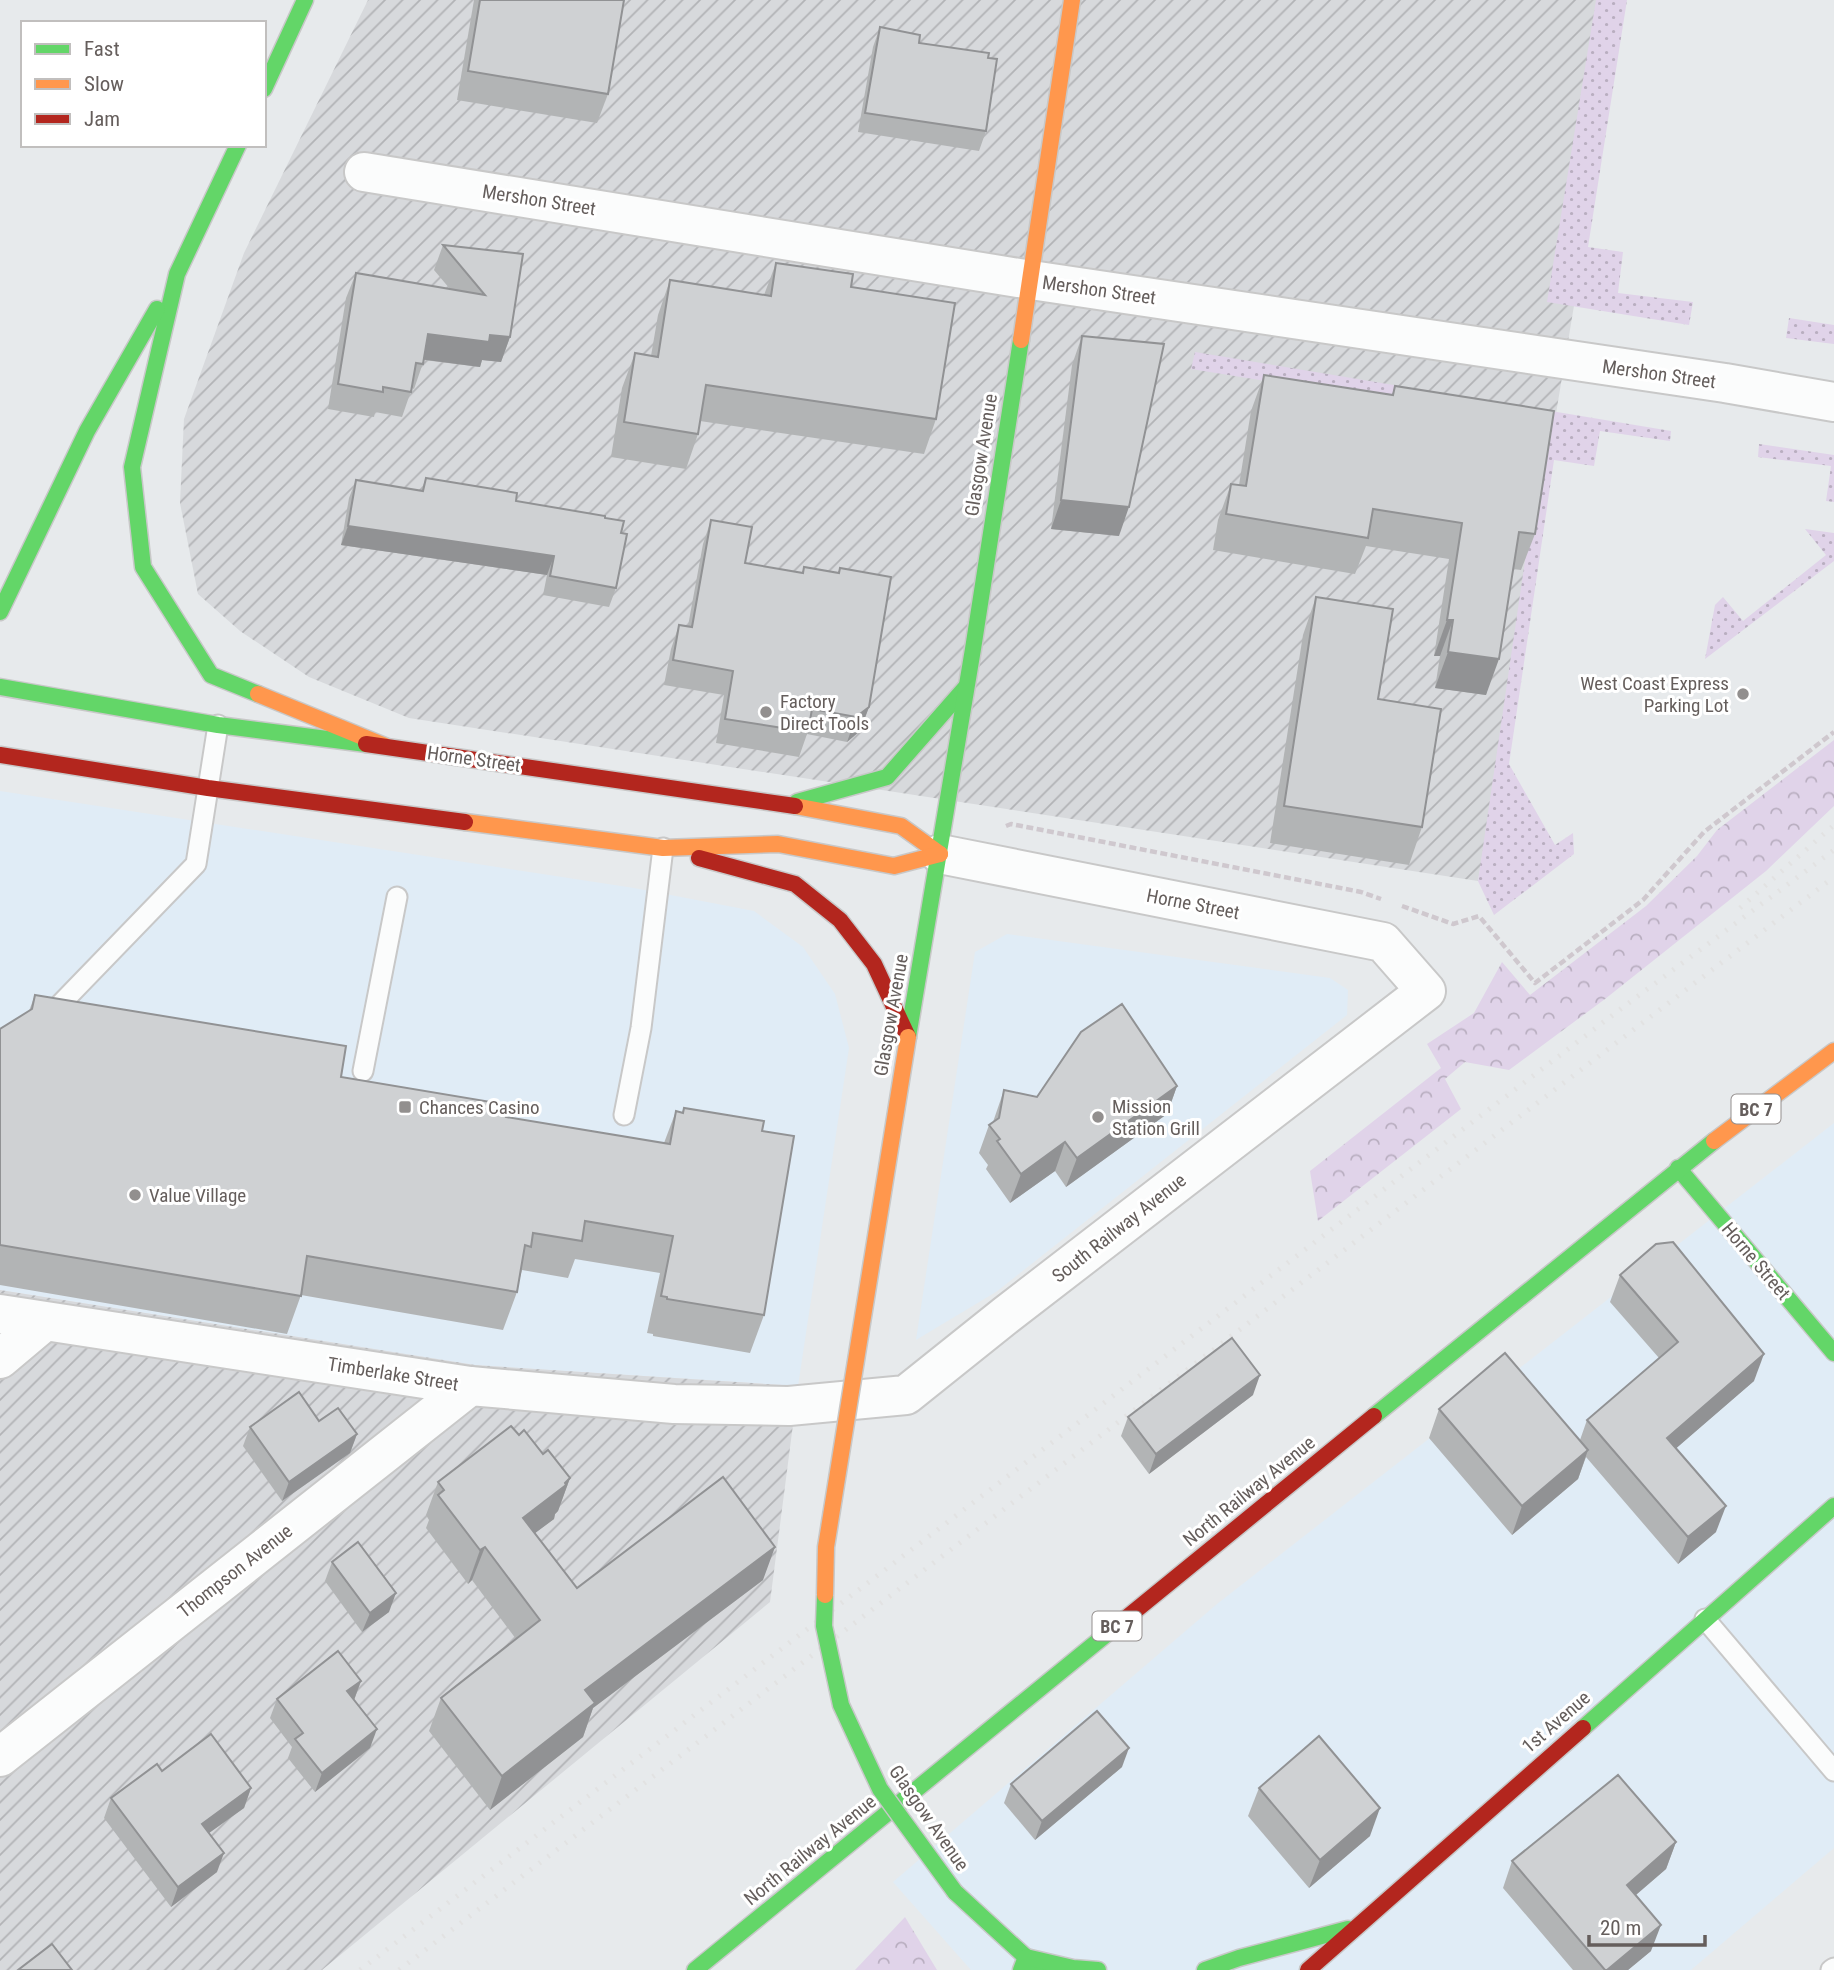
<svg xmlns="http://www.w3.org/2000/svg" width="1834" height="1970" viewBox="0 0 1834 1970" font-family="'Roboto Condensed',sans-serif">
	<defs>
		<pattern id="industrial-furrows" width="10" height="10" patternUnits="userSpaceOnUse" patternTransform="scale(1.75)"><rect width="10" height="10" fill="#d7d9dc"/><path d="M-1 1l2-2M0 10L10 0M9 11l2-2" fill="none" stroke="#b2b3b6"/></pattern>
		<pattern id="green-dots" width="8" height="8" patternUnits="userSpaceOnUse" patternTransform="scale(1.75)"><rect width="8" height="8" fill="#e0d3e9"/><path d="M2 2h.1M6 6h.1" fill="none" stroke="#b9aec0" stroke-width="1.8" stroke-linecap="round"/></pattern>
		<pattern id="forest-crowns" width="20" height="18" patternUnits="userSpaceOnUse" patternTransform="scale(1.75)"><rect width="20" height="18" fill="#e0d3e9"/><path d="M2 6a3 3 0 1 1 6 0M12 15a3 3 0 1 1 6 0" fill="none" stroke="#b9aec0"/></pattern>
	</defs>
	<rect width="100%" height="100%" fill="#e7eaec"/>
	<g fill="#e0ecf6">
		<path d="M0,791l634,97 120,23 49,36 32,47 14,54 -51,338 -323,-21 -475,-75z"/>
		<path d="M1007,934l323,44 18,12 -1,25 -351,277 -80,48 59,-388z"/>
		<path d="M1834,1123v725l-143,122h-720l-78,-88 324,-278z"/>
	</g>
	<g fill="url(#industrial-furrows)">
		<path d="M368,0h1257l-147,881 -1069,-163 -100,-41 -69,-46 -42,-37 -18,-91 4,-84 60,-166z"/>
		<path d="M0,1290l475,75 323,21 -28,216 -448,368h-322z"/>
	</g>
	<g fill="url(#green-dots)">
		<path d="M1596,0h31l-39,247 35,5 -5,41 75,9 -4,23 -142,-23z"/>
		<path d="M1789,318l45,7v19l-48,-6z"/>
		<path d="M1195,352l476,79 -1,10 -70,-10 -6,35 -40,-6 -45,304 46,81 18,-12 1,21 -80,61 -16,-34 64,-436 -62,-30 -289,-46z"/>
		<path d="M1759,444l75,11v47l-8,-1 5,-35 -73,-9z"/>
		<path d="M1805,529l29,4v28l-129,98 10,-54 8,-8 20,24 83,-66z"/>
	</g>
	<g fill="url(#forest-crowns)">
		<path d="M1834,740v66l-68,65 -161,128 -96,71 -44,-8 -20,17 16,30 -143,112 -8,-50 131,-103 -14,-24 47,-31 28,-51 28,33 116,-89 51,-50 20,-26z"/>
		<path d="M905,1917l32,53h-82z"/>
	</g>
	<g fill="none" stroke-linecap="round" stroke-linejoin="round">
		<g stroke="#c8c8c8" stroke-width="23">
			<g id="lane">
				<path d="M47,1018l149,-154 22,-139"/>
				<path d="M363,1071l34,-174"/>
				<path d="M624,1115l17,-87 22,-180"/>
				<path d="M1705,1619l129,152"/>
				<path d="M1831,1970l3,-2"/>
			</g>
		</g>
		<g stroke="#c8c8c8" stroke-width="42">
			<g id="street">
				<path d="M364,172l667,108 694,103 109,19"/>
				<path d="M0,1314l470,72 204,18 115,2 117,-11 100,-80 420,-324 -43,-49 -443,-88"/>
				<path d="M0,1359l44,-37"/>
				<path d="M0,1757l470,-371"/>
			</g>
		</g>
		<g stroke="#c8c8c8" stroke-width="19">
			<g id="fast">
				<path d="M264,89l41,-89"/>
				<path d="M238,145l-61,129 -45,193 11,100 68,108 47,19"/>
				<path d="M0,612l87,-181 70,-122"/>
				<path d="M0,687l218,38 148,19"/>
				<path d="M797,802l90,-25 78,-89"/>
				<path d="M908,1037l65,-388 48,-309"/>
				<path d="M1678,1168l156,185"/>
				<path d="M1374,1416l340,-275"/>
				<path d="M1583,1728l251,-222"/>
				<path d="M955,1892l85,78"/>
				<path d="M695,1970l419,-342"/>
				<path d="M1021,1970l5,-13 47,11 25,2"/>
				<path d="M1205,1970l34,-12 109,-29"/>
			</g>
		</g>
		<g stroke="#c8c8c8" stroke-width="19">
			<g id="slow">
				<path d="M1021,340l51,-340"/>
				<path d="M258,694l127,52"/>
				<path d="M795,806l106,20 39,28"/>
				<path d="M465,822l198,26 115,-4 116,22 46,-12"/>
				<path d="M1714,1141l120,-90"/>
			</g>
		</g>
		<g stroke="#c8c8c8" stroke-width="19">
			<g id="jam">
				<path d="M366,744l429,62"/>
				<path d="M0,755l208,33 257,34"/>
				<path d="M699,858l96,26 45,36 34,44 34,73"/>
				<path d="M1114,1628l260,-212"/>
				<path d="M1308,1970l275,-242"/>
			</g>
		</g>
		<g stroke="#cfc8ce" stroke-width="4.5" stroke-dasharray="7 3.5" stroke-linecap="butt">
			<path d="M1006,826l5,-2 350,68 20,7"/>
			<path d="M1402,906l51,18 26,-8 56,67 108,-83 61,-68 130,-100"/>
		</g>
		<use href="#lane" stroke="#fbfcfc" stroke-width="19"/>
		<use href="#street" stroke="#fbfcfc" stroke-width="38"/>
		<use href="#fast" stroke="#63d668" stroke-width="16"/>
		<use href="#slow" stroke="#ff974d" stroke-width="16"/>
		<use href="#jam" stroke="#b3261e" stroke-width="16"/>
		<g stroke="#e2e2e2" stroke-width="5" stroke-dasharray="2 9" stroke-linecap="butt">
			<path d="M1740,908l94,-83"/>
			<path d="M360,1970l1262,-962 212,-158"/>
			<path d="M399,1970l1435,-1093"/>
		</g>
		<g stroke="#c8c8c8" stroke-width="19" stroke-linecap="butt">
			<path id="fast-bridge" d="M825,1595l-1,31 17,79 39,84 75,103"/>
		</g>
		<g stroke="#c8c8c8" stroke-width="19" stroke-linecap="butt">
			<path id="slow-bridge" d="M825,1595l1,-48 82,-510"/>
		</g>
		<use href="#fast-bridge" stroke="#63d668" stroke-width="16"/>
		<use href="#slow-bridge" stroke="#ff974d" stroke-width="16"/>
	</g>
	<g fill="#b2b4b5">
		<path d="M474,0h150l-16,94 -11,29 -140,-23z"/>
		<path d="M880,27l39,16 69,15 -2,73 -7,20 -121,-19 15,-85z"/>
		<path d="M443,245l80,9 -13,83 -9,25 -19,-2 -2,7 -56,-7 -10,29 -2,-1 -10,29 -27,-5 -1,5 -46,-8 18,-111 10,-25 94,16 -16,-19z"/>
		<path d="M776,263l75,24 85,132 -12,35 -224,-33 -2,13 -12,35 -75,-12 11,-69 13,-35 16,3 7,-41 12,-35 94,15z"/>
		<path d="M1082,336l37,200 -68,-7 21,-164z"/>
		<path d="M1264,375l128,20 3,-9 140,148 -14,36 -8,-1 -27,126 -51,-7 5,-32h-6l15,-97 -83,-13 -11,28 -142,-24 5,-30 13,-36 8,1 12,-74z"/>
		<path d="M426,478l90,23 89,17 16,15 -5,55 -7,19 -66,-12 4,-20 -206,-30 8,-47 7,-18 65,11z"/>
		<path d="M711,520l34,43 57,10 2,-6 34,6 2,-5 29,139 -9,24 -13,11 -40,-8 -8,23 -83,-14 8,-48 -60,-10 7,-36 8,-24 9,1 15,-82z"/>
		<path d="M1316,597l106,230 -13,38 -139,-22 33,-208z"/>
		<path d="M35,995l306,82 165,40 158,26 12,-32 6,1 2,-4 78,23 2,184 -14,38 -97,-17v-2l-6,-1 13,-60 -85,-14 -7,19 -46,-8 -3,11 -2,11 -14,38 -202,-35 -14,39 -287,-49v-256l29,-18z"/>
		<path d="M1177,1086l-10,28 -101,73 -11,-16 -45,32 -24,-34 2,-4 -9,-12 10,-28 4,-3 11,-32 33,7z"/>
		<path d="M1620,1275l134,106 -78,67 40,84 -38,32 -92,-107 -8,22 -66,56 -83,-97 10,-29 141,31 7,-20 72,-62 -49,-56z"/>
		<path d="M1253,1395l-104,79 -28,-38 7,-19z"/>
		<path d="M319,1421l38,13 -7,19 -68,48 -39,-55 7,-19z"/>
		<path d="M519,1435l51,43 -12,33 -3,3 -1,5 -19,14 42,55 186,-8 -170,128 -10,29 -93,73 -61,-79 12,-33 75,-59 -44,-59 -4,4 -42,-56 3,-8 -3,-5 12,-33z"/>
		<path d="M332,1562l57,50 -27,20 -37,-51z"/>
		<path d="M361,1681l-7,19 16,48 -55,44 -27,-34 4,-11 -22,-29 7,-19z"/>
		<path d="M1122,1767l-87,73 -31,-37 7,-19z"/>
		<path d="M162,1771l89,17 -7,20 -35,25 8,39 -46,35 -67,-89 7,-20z"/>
		<path d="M1259,1788l111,48 -61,52 -61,-72z"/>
		<path d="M1676,1842l-10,27 -30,26 15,56 -23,19h-55l-70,-82 9,-27z"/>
	</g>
	<g fill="#919294">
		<path d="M428,334l62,1 20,2 -9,25 -19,-2 -2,7 -61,-8z"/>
		<path d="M1061,500l68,7 -10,29 -68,-7z"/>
		<path d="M348,526l206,30 -7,19 -206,-30z"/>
		<path d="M1447,620h6l-13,36h-6z"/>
		<path d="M1448,652l51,7 -13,36 -51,-7z"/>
		<path d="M869,707l-9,24 -13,11 9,-25z"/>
		<path d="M1177,1086l-10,28 -101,73 11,-29z"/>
		<path d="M1065,1142l-10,29 -45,32 11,-29z"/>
		<path d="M1764,1354l-10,27 -96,83 9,-26z"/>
		<path d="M1260,1375l-7,20 -104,79 7,-20z"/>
		<path d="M357,1434l-7,19 -68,48 7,-19z"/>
		<path d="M1588,1450l-10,29 -66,56 10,-29z"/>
		<path d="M570,1478l-12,33 -3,3 -1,5 -43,32 12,-33z"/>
		<path d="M1726,1506l-10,26 -38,32 10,-27z"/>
		<path d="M485,1547l-13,33 -4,4 12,-34z"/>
		<path d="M775,1547l-12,33 -170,128 -10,29 -93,73 12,-34 83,-86z"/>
		<path d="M396,1593l-7,19 -27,20 8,-19z"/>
		<path d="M361,1681l-7,19 -7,-9z"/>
		<path d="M377,1729l-7,19 -55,44 7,-19z"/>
		<path d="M1129,1748l-7,19 -87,73 7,-19z"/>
		<path d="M251,1788l-7,20 -49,35 7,-19z"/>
		<path d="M1380,1808l-10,28 -61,52 11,-28z"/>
		<path d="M1676,1842l-10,27 -49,42 10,-26z"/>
		<path d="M224,1853l-7,19 -46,35 7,-20z"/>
		<path d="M1661,1925l-10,26 -23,19h-21z"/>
	</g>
	<g fill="#cfd1d3" stroke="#919294" stroke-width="2">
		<path d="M480,0h144l-16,94 -140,-23z"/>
		<path d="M880,27l40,8 -1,8 70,10 -1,5 9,1 -11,72 -121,-18z"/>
		<path d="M443,245l80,9 -13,83 -20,-2 -1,7 -61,-8 -5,30 -7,-1 -5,29 -28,-5v5l-45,-8 18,-111 129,22z"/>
		<path d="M776,263l77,11 -2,13 104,16 -19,116 -230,-34 -8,49 -74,-12 11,-69 23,4 12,-77 101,16z"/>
		<path d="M1082,336l82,8 -35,163 -68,-7z"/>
		<path d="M1264,375l129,20 2,-9 159,25 -19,123 -16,-2 -20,127 -51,-7 5,-32h-6l15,-97 -89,-14 -5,29 -142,-24 5,-30 15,2z"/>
		<path d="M426,478l91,15 -1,8 89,15v2l19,3 -3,12 6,1 -11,54 -66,-12 4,-20 -206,-30 8,-46 67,11z"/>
		<path d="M711,520l41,7 -7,36 58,10 1,-6 35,6 1,-5 51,9 -22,130 -13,10 -44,-8 -4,23 -83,-13 8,-48 -60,-11 6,-35 13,2z"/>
		<path d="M1316,597l77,12 -15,90 63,10 -19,118 -138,-21z"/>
		<path d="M35,995l311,51 -5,31 168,28 -3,12 164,27 6,-33 7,2 1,-5 80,13 -2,10 32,5 -30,179 -97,-16v-2l-6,-1 12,-60 -88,-15 -3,20 -49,-8 -2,14 -6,-2 -8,47 -210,-36 -6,40 -301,-51v-216l32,-20z"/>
		<path d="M1122,1004l55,82 -100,72 -12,-16 -44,32 -24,-33 3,-2 -11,-14 10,-7 5,-28 33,7 44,-65z"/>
		<path d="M1673,1242l91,112 -97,84 59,68 -38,31 -101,-117 91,-78 -58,-67 36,-31z"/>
		<path d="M1232,1338l28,37 -104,79 -28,-37z"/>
		<path d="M1505,1353l83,97 -66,56 -83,-97z"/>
		<path d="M299,1392l20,29 19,-13 19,26 -68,48 -39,-55z"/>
		<path d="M511,1426l8,9 5,-5 19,24 5,-4 22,28 -5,5 1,2 -43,33 54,70 146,-111 52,70 -190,143 10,13 -93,73 -61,-78 99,-78 -55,-73 -5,3 -42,-55 6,-5 -6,-8z"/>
		<path d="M358,1542l38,51 -26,20 -38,-51z"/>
		<path d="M338,1651l23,30 -14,10 30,38 -55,44 -27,-34 8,-6 -26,-34z"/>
		<path d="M1097,1711l32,37 -87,73 -31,-37z"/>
		<path d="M211,1734l40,54 -49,36 22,29 -46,34 -67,-89 46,-34 5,7z"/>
		<path d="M1319,1736l61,72 -60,52 -61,-72z"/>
		<path d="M1618,1775l58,67 -49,43 34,40 -54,45h-2l-93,-109z"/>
		<path d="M52,1944l20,26h-54z"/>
	</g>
	<g fill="#928f8e" stroke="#fff" stroke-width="2.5">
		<circle cx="1743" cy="694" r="7"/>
		<circle cx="766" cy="712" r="7"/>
		<rect x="398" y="1100" width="14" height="14" rx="3.5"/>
		<circle cx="1098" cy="1117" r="7"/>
		<circle cx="135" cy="1195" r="7"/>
	</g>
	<g text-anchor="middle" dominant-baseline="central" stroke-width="6" stroke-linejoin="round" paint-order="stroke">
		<g fill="#fff" stroke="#938e8d" stroke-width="2">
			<rect x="1731.5" y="1094.5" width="49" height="29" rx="5"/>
			<rect x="1092.5" y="1611.5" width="49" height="29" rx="5"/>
		</g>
		<g font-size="18" font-weight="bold" fill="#655e5c">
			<text x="1756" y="1109">BC 7</text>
			<text x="1117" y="1626">BC 7</text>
		</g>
		<g font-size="19" fill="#655e5c" stroke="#fff">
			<text transform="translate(539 200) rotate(9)">Mershon Street</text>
			<text transform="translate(1099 290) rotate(8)">Mershon Street</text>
			<text transform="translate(1659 374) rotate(8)">Mershon Street</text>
			<text transform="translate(981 455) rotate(-81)">Glasgow Avenue</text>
			<text transform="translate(474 759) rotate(8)">Horne Street</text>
			<text transform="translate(1193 904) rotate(11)">Horne Street</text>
			<text transform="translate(891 1015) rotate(-80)">Glasgow Avenue</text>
			<text transform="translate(1119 1228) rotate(-38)">South Railway Avenue</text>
			<text transform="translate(1756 1261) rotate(50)">Horne Street</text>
			<text transform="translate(393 1374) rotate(9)">Timberlake Street</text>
			<text transform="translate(1249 1491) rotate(-39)">North Railway Avenue</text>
			<text transform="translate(235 1571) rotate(-38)">Thompson Avenue</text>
			<text transform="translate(1556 1722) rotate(-41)">1st Avenue</text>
			<text transform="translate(929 1818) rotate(55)">Glasgow Avenue</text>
			<text transform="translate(810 1850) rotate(-39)">North Railway Avenue</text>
		</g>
		<g font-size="19" fill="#655e5c" stroke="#fff" text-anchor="start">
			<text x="1729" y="683" text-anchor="end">West Coast Express<tspan x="1729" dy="22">Parking Lot</tspan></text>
			<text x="780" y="701">Factory<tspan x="780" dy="22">Direct Tools</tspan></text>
			<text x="1112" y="1106">Mission<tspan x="1112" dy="22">Station Grill</tspan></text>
			<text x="419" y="1107">Chances Casino</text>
			<text x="149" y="1195">Value Village</text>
		</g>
	</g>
	<rect x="21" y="21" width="245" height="126" fill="#ffffff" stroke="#c1bfbe" stroke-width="2"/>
	<rect x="35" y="44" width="35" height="10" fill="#63d668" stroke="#c1bfbe" stroke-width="2"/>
	<text x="84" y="56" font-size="21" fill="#655e5c">Fast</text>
	<rect x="35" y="79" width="35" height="10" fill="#ff974d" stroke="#c1bfbe" stroke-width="2"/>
	<text x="84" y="91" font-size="21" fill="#655e5c">Slow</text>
	<rect x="35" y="114" width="35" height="10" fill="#b3261e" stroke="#c1bfbe" stroke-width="2"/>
	<text x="84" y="126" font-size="21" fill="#655e5c">Jam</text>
	<path d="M1589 1935v10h116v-10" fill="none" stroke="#655e5c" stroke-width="3.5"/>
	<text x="1600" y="1935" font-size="21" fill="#655e5c" stroke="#ffffff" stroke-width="5" paint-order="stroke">20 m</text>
</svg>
